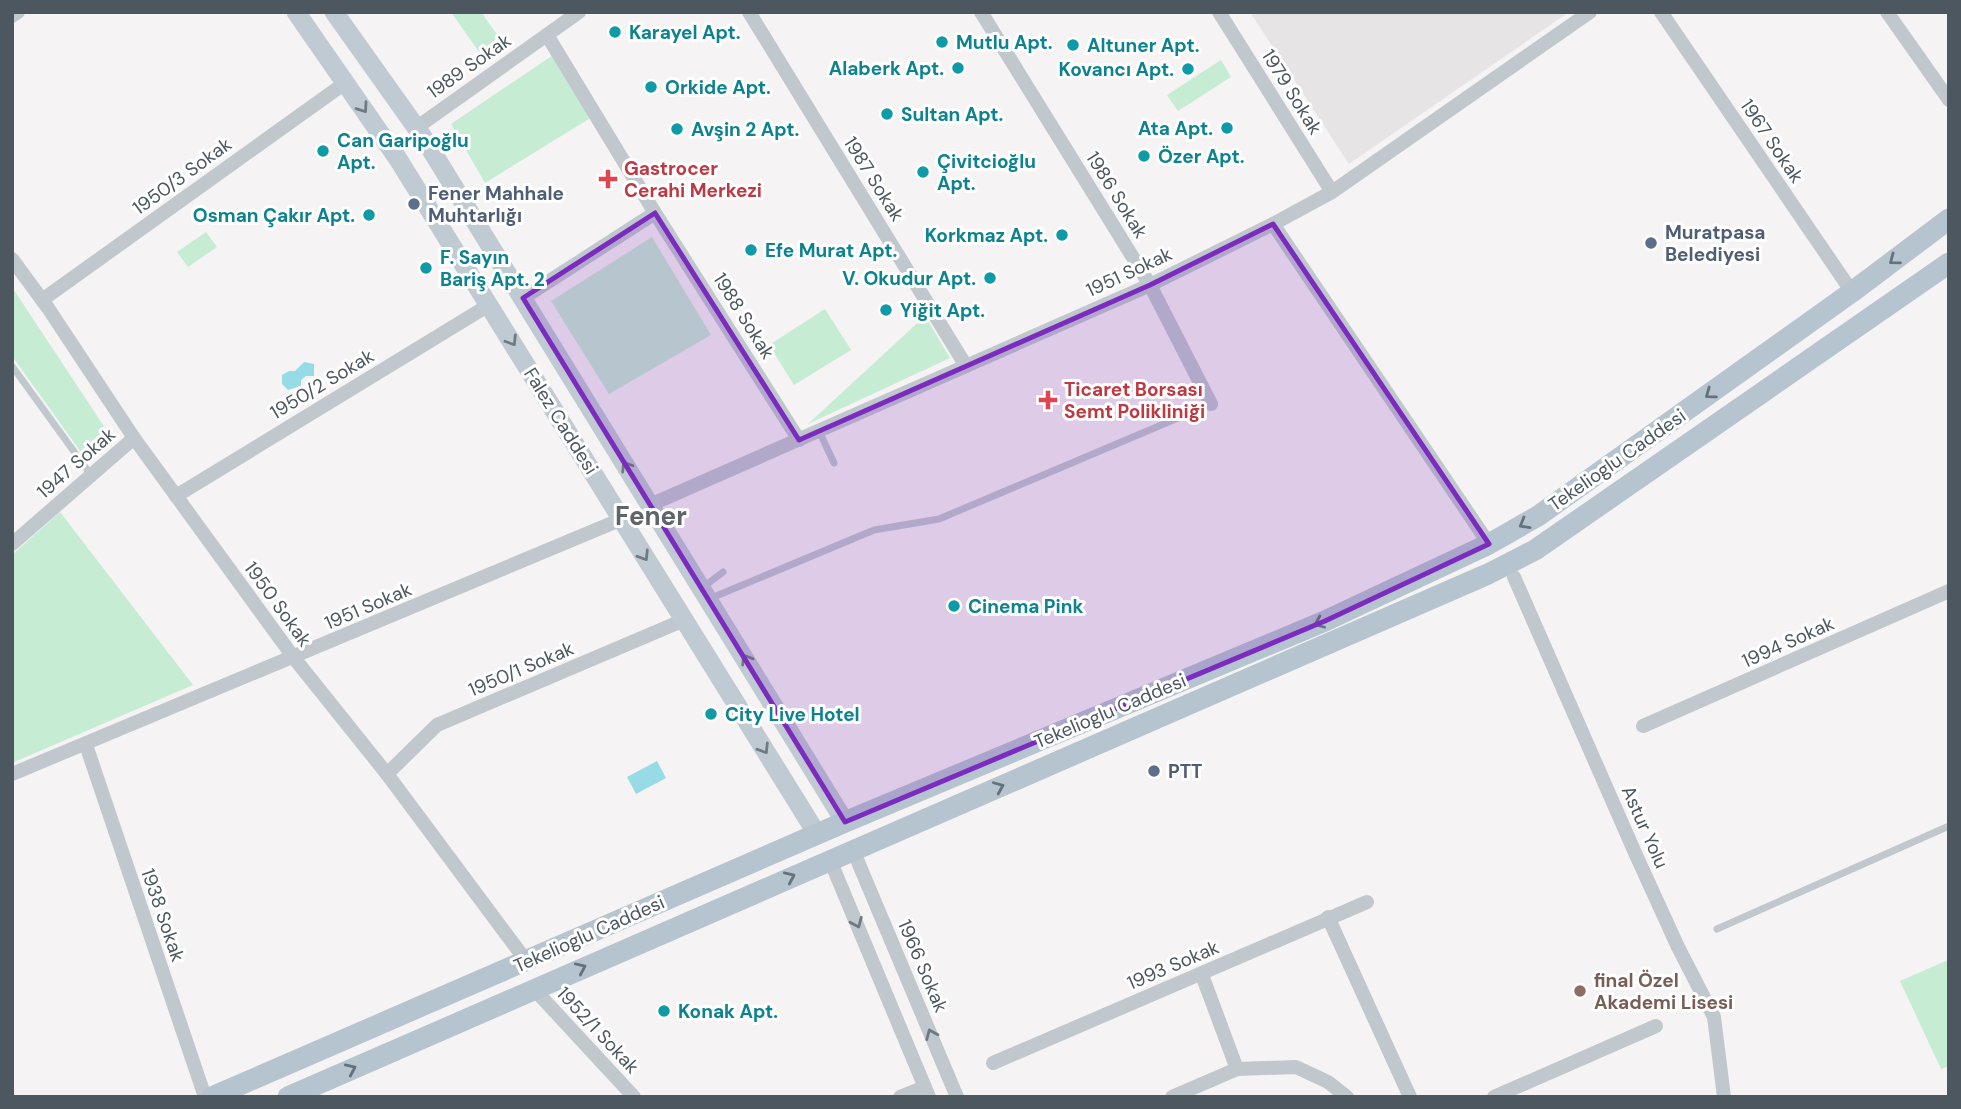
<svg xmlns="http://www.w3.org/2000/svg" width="1961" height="1109" viewBox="0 0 1961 1109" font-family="'DM Sans',sans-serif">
	<rect width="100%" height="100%" fill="#f5f3f3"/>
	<path fill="#e6e4e4" d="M1250,12h319l-220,152z"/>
	<g fill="#c6edd3">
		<path d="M451,12h30l18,25 -20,15z"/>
		<path d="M559,51l38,63 -112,69 -34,-59z"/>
		<path d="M1221,60l10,17 -53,34 -11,-16z"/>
		<path d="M206,232l11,15 -29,20 -11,-15z"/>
		<path d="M652,237l59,98 -102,59 -58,-93z"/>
		<path d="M12,287l97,147 -23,25 -74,-103z"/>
		<path d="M825,309l26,41 -57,35 -25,-40z"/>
		<path d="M925,316l25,42 -142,66z"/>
		<path d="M60,512l133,173 -181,78v-208z"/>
		<path d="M1948,960l1,106 -8,3 -41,-88z"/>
	</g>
	<g fill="#97dbe7">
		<path d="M304,362l10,2v12h-8l-5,4v6l-13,4 -6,-6v-9l7,-4h6z"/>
		<path d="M657,761l9,17 -30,16 -9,-17z"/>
	</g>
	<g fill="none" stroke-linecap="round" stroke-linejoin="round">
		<g stroke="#c0c8ce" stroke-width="7">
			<path d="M12,366l79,109"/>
			<path d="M819,431l15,32"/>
			<path d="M702,588l21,-16"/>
			<path d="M709,599l165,-69 65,-11 272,-115"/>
			<path d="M1717,929l232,-103"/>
		</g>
		<g stroke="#c0c8ce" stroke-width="14">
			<path d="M749,12l217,354"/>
			<path d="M981,12l169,273 61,119"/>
			<path d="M1219,12l113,180"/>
			<path d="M1661,12l191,280"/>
			<path d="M1887,12l62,88"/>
			<path d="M12,16l6,-4"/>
			<path d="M547,35l108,178 144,227"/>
			<path d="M416,128l163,-116"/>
			<path d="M1273,224l216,320"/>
			<path d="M12,259l36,49 86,130 160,220 93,116 140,188"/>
			<path d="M523,298l132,-85"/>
			<path d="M42,300l303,-217"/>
			<path d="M176,496l313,-191"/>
			<path d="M650,505l500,-220 123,-61 59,-32 258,-180"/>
			<path d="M12,544l122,-106"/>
			<path d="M1514,577l122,278 42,92 36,70 10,80"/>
			<path d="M1643,726l306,-135"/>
			<path d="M86,745l119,352"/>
			<path d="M12,774l610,-255"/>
			<path d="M387,774l50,-49 247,-105"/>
			<path d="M853,850l104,247"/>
			<path d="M830,860l99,237"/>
			<path d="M1328,917l82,180"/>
			<path d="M1202,975l35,94"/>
			<path d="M534,989l100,108"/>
			<path d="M993,1063l374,-161"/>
			<path d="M900,1097l25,-10"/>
			<path d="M1172,1097l65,-28 59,-2 32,15 19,15"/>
			<path d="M1494,1097l162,-71"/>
		</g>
		<g stroke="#c0cad2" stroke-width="19">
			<path d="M296,12l102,147 419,675"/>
			<path d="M334,12l91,128 420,682"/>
		</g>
		<g stroke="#b5c4cf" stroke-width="21">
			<path d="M212,1097l633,-275 480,-201 164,-77 49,-28 314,-224 97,-73"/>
			<path d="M288,1097l1200,-523 47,-24 414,-287"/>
		</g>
	</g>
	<defs><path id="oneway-chevron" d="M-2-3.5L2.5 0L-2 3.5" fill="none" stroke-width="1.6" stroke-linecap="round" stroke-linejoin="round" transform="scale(1.75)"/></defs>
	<g stroke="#6f7a82">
		<use href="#oneway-chevron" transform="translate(363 108) rotate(55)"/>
		<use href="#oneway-chevron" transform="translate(512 341) rotate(58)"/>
		<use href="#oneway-chevron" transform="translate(626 466) rotate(-122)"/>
		<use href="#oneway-chevron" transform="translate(644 556) rotate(58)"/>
		<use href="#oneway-chevron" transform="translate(746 659) rotate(-122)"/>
		<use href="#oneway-chevron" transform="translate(764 749) rotate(58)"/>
	</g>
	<g stroke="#66727b">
		<use href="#oneway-chevron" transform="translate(1894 260) rotate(143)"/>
		<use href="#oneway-chevron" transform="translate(1710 394) rotate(144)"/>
		<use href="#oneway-chevron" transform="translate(1524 524) rotate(150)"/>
		<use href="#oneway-chevron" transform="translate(1319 623) rotate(157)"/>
		<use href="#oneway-chevron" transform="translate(999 787) rotate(-23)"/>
		<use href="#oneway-chevron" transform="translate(790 877) rotate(-24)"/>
		<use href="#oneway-chevron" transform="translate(581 968) rotate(-24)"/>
		<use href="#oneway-chevron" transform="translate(351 1069) rotate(-24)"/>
	</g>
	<g stroke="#6f7980">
		<use href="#oneway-chevron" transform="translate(857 923) rotate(67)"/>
		<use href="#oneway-chevron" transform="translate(931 1034) rotate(-113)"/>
	</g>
	<path fill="#7b2cbf" fill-opacity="0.2" stroke="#7b2cbf" stroke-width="5" stroke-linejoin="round" d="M655,213l144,227 351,-155 123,-61 216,320 -164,77 -480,201 -322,-524z"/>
	<g fill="#0f9aa8" stroke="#fff" stroke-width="2.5">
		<circle cx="615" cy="32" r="7"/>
		<circle cx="942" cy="42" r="7"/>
		<circle cx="1073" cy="45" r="7"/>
		<circle cx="958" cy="68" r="7"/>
		<circle cx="1188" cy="69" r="7"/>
		<circle cx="651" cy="87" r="7"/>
		<circle cx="887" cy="114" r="7"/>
		<circle cx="1227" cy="128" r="7"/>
		<circle cx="677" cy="129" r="7"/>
		<circle cx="323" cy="151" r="7"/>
		<circle cx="1144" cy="156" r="7"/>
		<circle cx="923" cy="172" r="7"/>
		<circle cx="369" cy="215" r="7"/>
		<circle cx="1062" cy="235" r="7"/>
		<circle cx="751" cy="250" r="7"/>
		<circle cx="426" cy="268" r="7"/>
		<circle cx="990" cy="278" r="7"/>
		<circle cx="886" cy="310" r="7"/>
		<circle cx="954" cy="606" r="7"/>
		<circle cx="711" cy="714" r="7"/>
		<circle cx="664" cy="1011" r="7"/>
	</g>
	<g fill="#e0444e" stroke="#fff" stroke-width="2.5">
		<path d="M604.5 168.5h7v7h7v7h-7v7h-7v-7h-7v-7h7z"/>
		<path d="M1044.5 389.5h7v7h7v7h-7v7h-7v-7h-7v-7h7z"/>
	</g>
	<g fill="#5c6f8a" stroke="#fff" stroke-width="2.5">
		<circle cx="414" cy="204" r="7"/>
		<circle cx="1651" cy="243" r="7"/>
		<circle cx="1154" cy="771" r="7"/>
	</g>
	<circle fill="#8d6e63" stroke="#fff" stroke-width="2.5" cx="1580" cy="991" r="7"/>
	<g text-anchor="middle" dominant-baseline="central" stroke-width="6" stroke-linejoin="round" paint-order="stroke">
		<g font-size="19" font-weight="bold" fill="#0d838f" stroke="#fff" text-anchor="start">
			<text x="629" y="32">Karayel Apt.</text>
			<text x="956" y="42">Mutlu Apt.</text>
			<text x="1087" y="45">Altuner Apt.</text>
			<text x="944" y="68" text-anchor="end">Alaberk Apt.</text>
			<text x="1174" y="69" text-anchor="end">Kovancı Apt.</text>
			<text x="665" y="87">Orkide Apt.</text>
			<text x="901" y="114">Sultan Apt.</text>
			<text x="1213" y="128" text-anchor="end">Ata Apt.</text>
			<text x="691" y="129">Avşin 2 Apt.</text>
			<text x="337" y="140">Can Garipoğlu<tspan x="337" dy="22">Apt.</tspan></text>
			<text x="1158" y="156">Özer Apt.</text>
			<text x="937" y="161">Çivitcioğlu<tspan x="937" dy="22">Apt.</tspan></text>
			<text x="355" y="215" text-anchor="end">Osman Çakır Apt.</text>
			<text x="1048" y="235" text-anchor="end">Korkmaz Apt.</text>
			<text x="765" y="250">Efe Murat Apt.</text>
			<text x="440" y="257">F. Sayın<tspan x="440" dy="22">Bariş Apt. 2</tspan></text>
			<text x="976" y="278" text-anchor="end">V. Okudur Apt.</text>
			<text x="900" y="310">Yiğit Apt.</text>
			<text x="968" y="606">Cinema Pink</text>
			<text x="725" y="714">City Live Hotel</text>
			<text x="678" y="1011">Konak Apt.</text>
		</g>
		<g font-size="19" fill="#4c575f" stroke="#fff">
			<text transform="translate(469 66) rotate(-35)">1989 Sokak</text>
			<text transform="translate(1292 92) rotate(58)">1979 Sokak</text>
			<text transform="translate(1772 141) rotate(56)">1967 Sokak</text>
			<text transform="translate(182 176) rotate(-36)">1950/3 Sokak</text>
			<text transform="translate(874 179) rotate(58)">1987 Sokak</text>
			<text transform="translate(1117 195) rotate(58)">1986 Sokak</text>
			<text transform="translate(1129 272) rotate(-25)">1951 Sokak</text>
			<text transform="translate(744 316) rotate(58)">1988 Sokak</text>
			<text transform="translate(322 384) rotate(-31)">1950/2 Sokak</text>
			<text transform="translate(561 421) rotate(58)">Falez Caddesi</text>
			<text transform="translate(1617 460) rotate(-35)">Tekelioglu Caddesi</text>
			<text transform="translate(76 463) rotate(-41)">1947 Sokak</text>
			<text transform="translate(278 604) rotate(54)">1950 Sokak</text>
			<text transform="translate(368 606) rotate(-23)">1951 Sokak</text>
			<text transform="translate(1788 642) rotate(-24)">1994 Sokak</text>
			<text transform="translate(521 669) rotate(-23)">1950/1 Sokak</text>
			<text transform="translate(1110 711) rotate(-23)">Tekelioglu Caddesi</text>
			<text transform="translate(1645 827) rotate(66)">Astur Yolu</text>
			<text transform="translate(163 915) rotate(71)">1938 Sokak</text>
			<text transform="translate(589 934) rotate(-24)">Tekelioglu Caddesi</text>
			<text transform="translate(1173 965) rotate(-23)">1993 Sokak</text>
			<text transform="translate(923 966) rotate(67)">1966 Sokak</text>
			<text transform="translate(598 1030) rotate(47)">1952/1 Sokak</text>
		</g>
		<g font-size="19" font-weight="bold" fill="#be3a42" stroke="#fff" text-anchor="start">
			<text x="624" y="168">Gastrocer<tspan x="624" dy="22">Cerahi Merkezi</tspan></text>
			<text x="1064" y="389">Ticaret Borsası<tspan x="1064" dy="22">Semt Polikliniği</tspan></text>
		</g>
		<g font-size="19" font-weight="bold" fill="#4e5e75" stroke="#fff" text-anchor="start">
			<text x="428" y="193">Fener Mahhale<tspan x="428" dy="22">Muhtarlığı</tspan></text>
			<text x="1665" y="232">Muratpasa<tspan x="1665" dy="22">Belediyesi</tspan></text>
			<text x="1168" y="771">PTT</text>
		</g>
		<g font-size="19" font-weight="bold" fill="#785e54" stroke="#fff" text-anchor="start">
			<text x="1594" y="980">final Özel<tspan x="1594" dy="22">Akademi Lisesi</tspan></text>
		</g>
		<g font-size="26" font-weight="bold" fill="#606367" stroke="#fff">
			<text x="651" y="516">Fener</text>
		</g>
	</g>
	<rect width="1961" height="1109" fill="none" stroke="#4c575f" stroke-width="28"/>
</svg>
